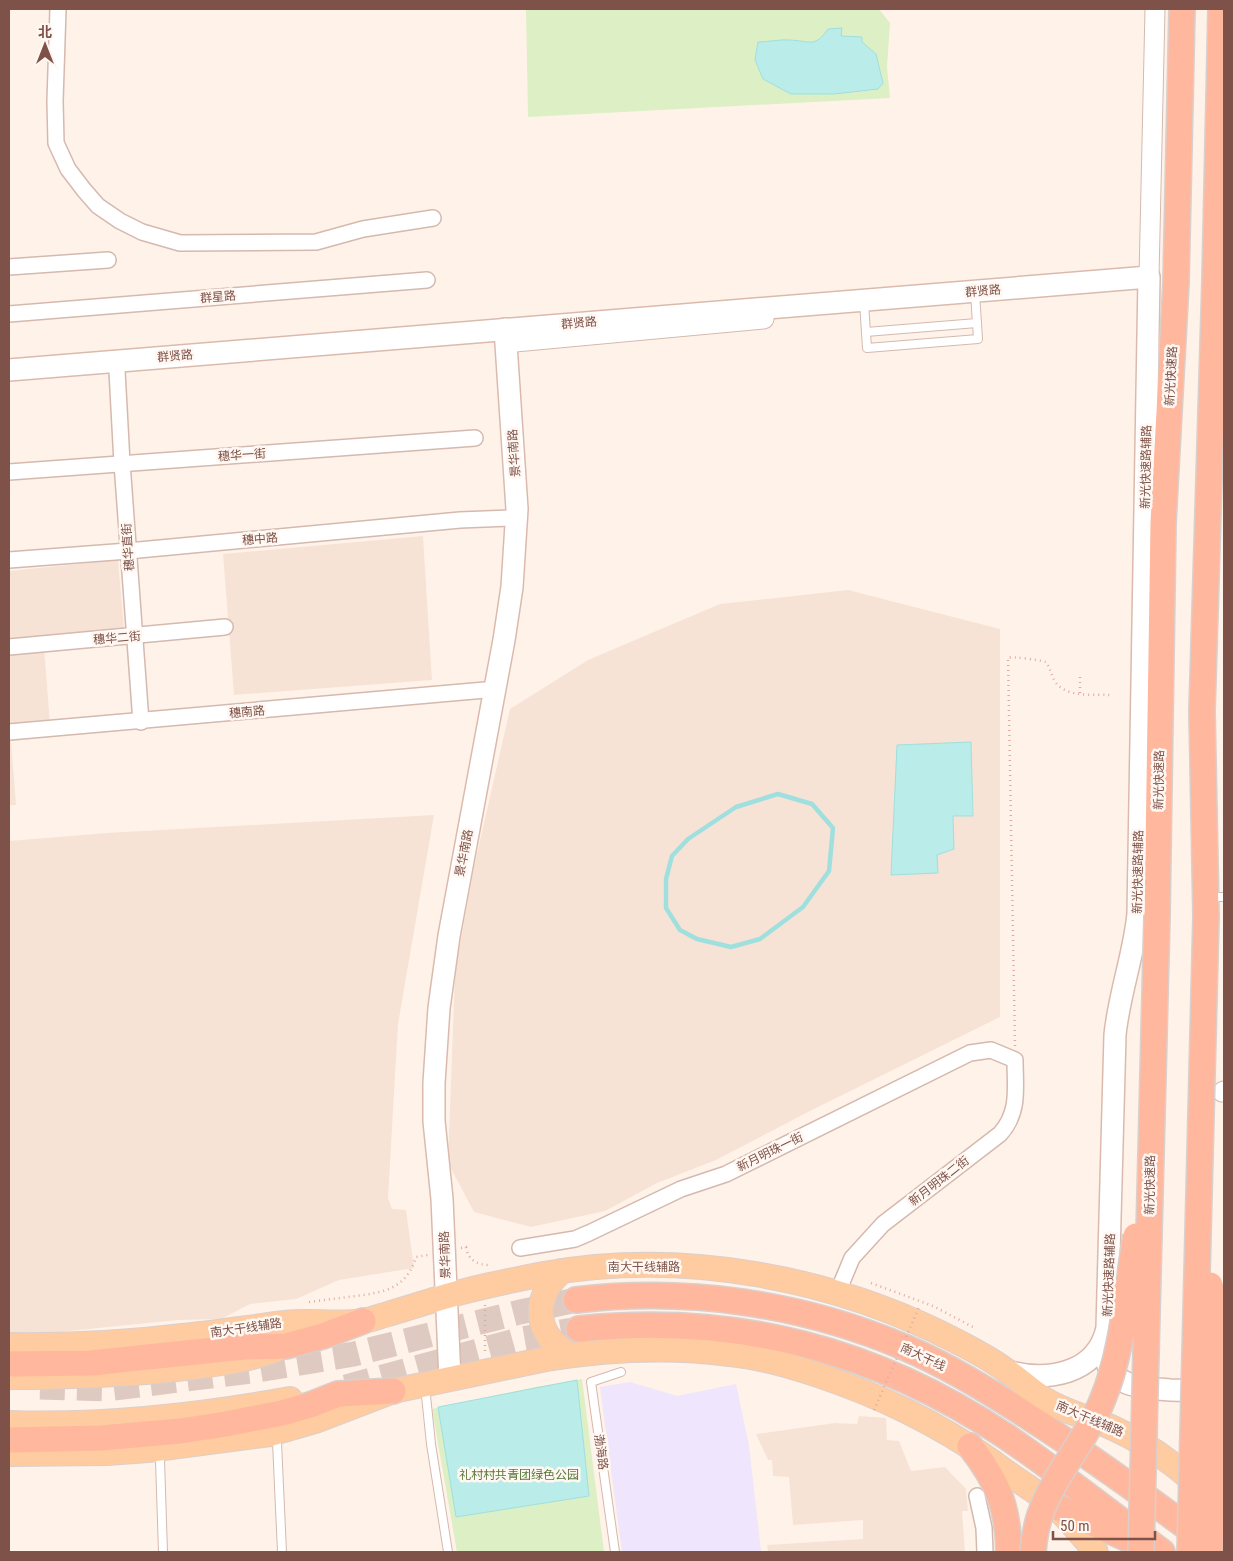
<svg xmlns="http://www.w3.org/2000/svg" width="1233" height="1561" viewBox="0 0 1233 1561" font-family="'Roboto Condensed','Noto Sans SC',sans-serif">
	<rect width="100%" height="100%" fill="#fff2e9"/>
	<g fill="#f7e3d6">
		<path d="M423,536l9,144 -198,15 -11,-141z"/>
		<path d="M118,560l7,81 -81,6 7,90 -40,4 5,64h-7v-234z"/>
		<path d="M848,590l152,39v388l-192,95 -92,48 -59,23 -52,28 -74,16 -57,-15 -26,-49 7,-190 19,-106 36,-158 78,-49 132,-56z"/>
		<path d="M434,815l-36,209 -10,174 4,11 14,1 8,58 -75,12 -43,19 -46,5 -29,15 -43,1 -169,17v-496l98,-8z"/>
		<path d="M859,1416l27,2 1,22 12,1 12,30 34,-4 21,22 2,22h-6l3,41h-197l-1,-7 96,-6v-19l-70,5 -4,-48 -16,-1 -1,-16h-4l-12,-26 79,-11 22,1z"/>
	</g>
	<path fill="#efe5fc" d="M630,1382l47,14 59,-12 13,62 12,105 -15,1h-124l-22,-165z"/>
	<g fill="#ddefc5">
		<path d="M526,9h353l11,14 -3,44 3,31 -362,19z"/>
		<path d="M582,1379l22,173h-147l-25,-143 103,-22z"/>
	</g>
	<g fill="#baecea" stroke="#9fdfde">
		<path d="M842,28l-1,8 21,1v5l14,12 7,29 -5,6 -44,5h-43l-28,-15 -8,-19 3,-18c11,0 22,-3 32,-2 20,1 25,8 38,-11z"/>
		<path d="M971,742l2,74h-20l1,33 -17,6 1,18 -47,2 6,-130z"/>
		<path d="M577,1380l12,116 -133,21 -18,-110z"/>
	</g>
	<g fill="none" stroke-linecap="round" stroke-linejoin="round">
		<path stroke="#9fdfde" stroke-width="4.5" d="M778,794l34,10 21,24 -4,43 -26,36 -43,32 -29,8 -34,-8 -17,-9 -14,-22v-29l6,-23 16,-17 48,-32z"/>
		<g stroke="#dfcac1" stroke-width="25" stroke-dasharray="25 12" stroke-linecap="butt">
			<path d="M40,1387l67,2 144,-18 103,-17 166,-42 56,-12"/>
			<path d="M346,1387l176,-48 57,-10"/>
		</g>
		<g stroke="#d5b9af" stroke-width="10">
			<g id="service">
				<path d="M864,302l3,46 111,-9 -3,-46"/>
				<path d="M866,332l111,-9"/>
				<path d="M1219,897h5"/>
				<path d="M425,1386l6,58 17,108"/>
				<path d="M277,1442l5,110"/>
				<path d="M160,1460l3,92"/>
				<path d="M615,1552l-24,-170 30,-10"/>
			</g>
		</g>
		<g stroke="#d5b9af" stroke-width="18">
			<g id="minor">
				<path d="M58,9l-3,92 1,42 12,26 16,21 14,16 22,15 22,11 38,11 136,-1 47,-13 70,-11"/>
				<path d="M9,267l99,-7"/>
				<path d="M9,314l418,-34"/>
				<path d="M117,371l5,92 19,259"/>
				<path d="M9,472l466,-34"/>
				<path d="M9,560l119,-9 332,-31 52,-2"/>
				<path d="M9,647l216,-20"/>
				<path d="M9,732l476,-42"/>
				<path d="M520,1248l55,-9 14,-6 92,-44 45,-15 244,-121 21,-3 24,10c0,28 5,52 -15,74l-117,90 -31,34 -15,36"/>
				<path d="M977,1496l7,32 1,24"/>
			</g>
		</g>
		<g stroke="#d5b9af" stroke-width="21">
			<g id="tertiary">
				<path d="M1149,277l6,-268"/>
				<path d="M506,343l258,-24"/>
				<path d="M1222,1092l2,-1"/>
			</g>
		</g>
		<g stroke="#dbbaae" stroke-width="24">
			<g id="secondary">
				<path d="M9,370l1140,-93 -11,637c-4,41 -19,80 -23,121l-8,293c-10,47 -61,54 -100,43"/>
				<path d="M1106,1359c6,29 40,29 64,31 13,0 26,2 39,-1"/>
				<path d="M450,1379l-8,-180 -8,-78v-38l5,-75 10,-72 55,-296 8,-53 5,-78 -12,-180"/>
			</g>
		</g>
		<g stroke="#dbcfcc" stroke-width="26">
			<g id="primary">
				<path d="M562,1271c-31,27 -28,65 9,84"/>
				<path d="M9,1345c58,1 116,-2 174,-9 34,-3 68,-9 102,-13 26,-3 53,2 78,-2 8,-1 17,-5 25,-7 16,-5 33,-10 49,-15 35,-11 71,-18 107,-25 139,-25 290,3 414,68 17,9 35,18 50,30 12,8 23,19 36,27 22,14 48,19 71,30 42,19 76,49 109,80"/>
				<path d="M9,1377c59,0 117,-2 176,-9 31,-4 61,-7 90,-18"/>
				<path d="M9,1423c95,3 188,-7 281,-24"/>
				<path d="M9,1454l98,-1 41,-3 122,-16 45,-13 78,-30 153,-32c61,-10 123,-13 184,-5 29,3 58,11 85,20 66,22 122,49 179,89 13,10 27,19 40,28 7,5 16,10 22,16 14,14 27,30 40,45"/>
			</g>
		</g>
		<g stroke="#dbcfcc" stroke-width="28">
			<g id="trunk">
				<path d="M1157,915l6,-392 13,-240 6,-274"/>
				<path d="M1206,916l-4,-205 13,-431 6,-271"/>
				<path d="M576,1300c112,-13 224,3 328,47 45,19 87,45 128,72 60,38 116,80 173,121"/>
				<path d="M579,1329c158,-16 296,20 428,108 53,36 104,77 155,115"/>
				<path d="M9,1364l82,-1 152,-16 43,-1 37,-10 40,-15"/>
				<path d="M9,1440l92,-2 79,-7 46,-7 56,-11 28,-8 28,-11 55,-3"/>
				<path d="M970,1446c28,36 38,61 39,106"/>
				<path d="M1055,1506l71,32"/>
			</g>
		</g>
		<g stroke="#deac9f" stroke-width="2.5" stroke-dasharray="1 4" stroke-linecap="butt">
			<path d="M1080,693v-16"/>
			<path d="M1223,714h1"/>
			<path d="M1015,1046l-7,-388c5,-2 31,2 38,4 5,7 5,14 10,21 12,15 38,11 55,12"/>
			<path d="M461,1248l5,-1c2,13 11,18 24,18"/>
			<path d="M871,1283l62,23 40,21"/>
			<path d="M309,1302c16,-2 31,-4 47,-6 29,-4 50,-7 60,-39l12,-2"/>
			<path d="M485,1305v47"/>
		</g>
		<use href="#service" stroke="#fff" stroke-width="8"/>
		<use href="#minor" stroke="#fff" stroke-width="15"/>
		<use href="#tertiary" stroke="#fff" stroke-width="19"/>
		<use href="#secondary" stroke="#fff" stroke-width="21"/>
		<use href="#primary" stroke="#ffcba0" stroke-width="24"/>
		<use href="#trunk" stroke="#ffb79d" stroke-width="25"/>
		<g stroke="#dbcfcc" stroke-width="28" stroke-linecap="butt">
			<g id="trunk-bridge">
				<path d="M1033,1552c1,-12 3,-25 7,-37 14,-41 46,-74 62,-114 22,-52 24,-110 34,-165"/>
				<path d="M1141,1552l16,-637"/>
				<path d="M1190,1552l16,-636"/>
				<path d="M1210,1552l4,-194 -1,-55 -3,-18"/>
			</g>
		</g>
		<path stroke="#deac9f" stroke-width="2.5" stroke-dasharray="1 4" stroke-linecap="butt" d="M874,1410l46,-105"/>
		<use href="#trunk-bridge" stroke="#ffb79d" stroke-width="25"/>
	</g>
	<g text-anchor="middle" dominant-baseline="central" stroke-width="5" stroke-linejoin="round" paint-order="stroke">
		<g font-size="12" fill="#7e5248" stroke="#fff7f2">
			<text transform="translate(983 291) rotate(-5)">群贤路</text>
			<text transform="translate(218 297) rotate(-5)">群星路</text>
			<text transform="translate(579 323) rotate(-5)">群贤路</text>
			<text transform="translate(175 356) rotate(-5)">群贤路</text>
			<text transform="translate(1171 376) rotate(-87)">新光快速路</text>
			<text transform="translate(514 453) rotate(-94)">景华南路</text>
			<text transform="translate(242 455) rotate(-4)">穗华一街</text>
			<text transform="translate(1146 467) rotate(-89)">新光快速路辅路</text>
			<text transform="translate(260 539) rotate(-5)">穗中路</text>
			<text transform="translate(128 547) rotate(-94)">穗华直街</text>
			<text transform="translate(117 638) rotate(-5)">穗华二街</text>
			<text transform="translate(247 712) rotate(-5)">穗南路</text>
			<text transform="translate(1159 780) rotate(-89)">新光快速路</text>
			<text transform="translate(464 853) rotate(-79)">景华南路</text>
			<text transform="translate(1138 872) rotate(-89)">新光快速路辅路</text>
			<text transform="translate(770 1152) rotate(-26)">新月明珠一街</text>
			<text transform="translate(939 1181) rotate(-38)">新月明珠二街</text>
			<text transform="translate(1150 1185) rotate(-89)">新光快速路</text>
			<text transform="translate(445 1255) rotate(-92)">景华南路</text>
			<text x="644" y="1267">南大干线辅路</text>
			<text transform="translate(1109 1275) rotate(-88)">新光快速路辅路</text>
			<text transform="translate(246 1328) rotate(-8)">南大干线辅路</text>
			<text transform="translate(923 1357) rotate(25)">南大干线</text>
			<text transform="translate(1090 1419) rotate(23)">南大干线辅路</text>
			<text transform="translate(601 1452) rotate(82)">渤海路</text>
		</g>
		<g font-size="12" fill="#577839" stroke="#fff7f2">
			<text x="519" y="1475">礼村村共青团绿色公园</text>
		</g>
	</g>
	<rect width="1233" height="1561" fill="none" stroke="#7e5248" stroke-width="20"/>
	<g transform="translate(45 45)" stroke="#fff7f2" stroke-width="4" paint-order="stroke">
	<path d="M0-4L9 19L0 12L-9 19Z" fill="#7e5248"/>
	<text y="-8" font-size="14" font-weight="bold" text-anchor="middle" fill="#7e5248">北</text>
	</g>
	<path d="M1053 1531v8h102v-8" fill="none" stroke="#7e5248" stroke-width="2.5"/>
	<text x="1060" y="1531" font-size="15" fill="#7e5248" stroke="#fff7f2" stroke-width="4" paint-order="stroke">50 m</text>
</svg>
